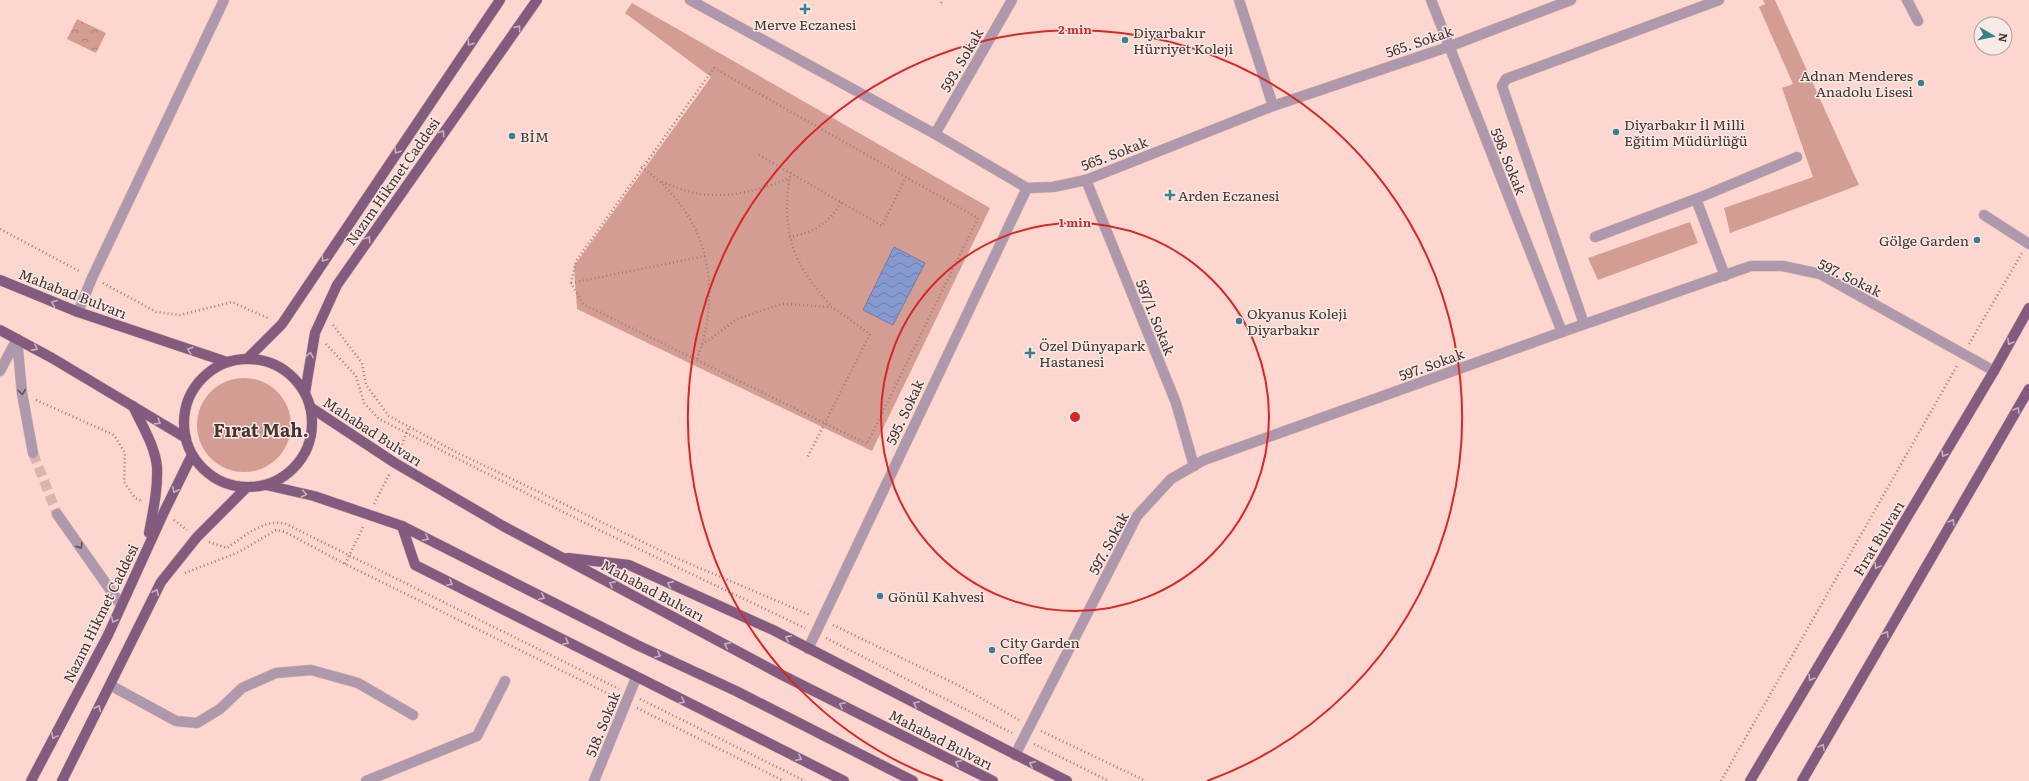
<svg xmlns="http://www.w3.org/2000/svg" width="2029" height="781" viewBox="0 0 2029 781" font-family="Literata,serif">
	<defs>
		<pattern id="forest-crowns" width="20" height="18" patternUnits="userSpaceOnUse"><rect width="20" height="18" fill="#d49d94"/><path d="M2 6a3 3 0 1 1 6 0M12 15a3 3 0 1 1 6 0" fill="none" stroke="#ae8179"/></pattern>
		<pattern id="water-waves" width="16" height="10" patternUnits="userSpaceOnUse"><rect width="16" height="10" fill="#8699d1"/><path d="M0 5q4-4 8 0t8 0" fill="none" stroke="#707daa"/></pattern>
	</defs>
	<rect width="100%" height="100%" fill="#fcd6cf"/>
	<g fill="#d49d94">
		<path d="M1763,0h12l84,185 -129,48 -6,-25 89,-31 -31,-89 11,-4 -34,-77 6,-3z"/>
		<path d="M632,3l358,205 -118,243 -295,-142 -3,-43 137,-189 -86,-64z"/>
		<path d="M1690,222l8,21 -100,37 -10,-22z"/>
		<circle cx="244" cy="425" r="47"/>
	</g>
	<path fill="url(#forest-crowns)" d="M77,19l29,14 -10,20 -29,-14z"/>
	<path fill="url(#water-waves)" stroke="#747aa0" d="M894,247l31,16 -32,62 -30,-15z"/>
	<g fill="none" stroke-linecap="round" stroke-linejoin="round">
		<path stroke="#d9b5af" stroke-width="10" stroke-dasharray="10 5" stroke-linecap="butt" d="M33,453l24,61"/>
		<g stroke="#d5b2ac" stroke-width="11">
			<g id="minor">
				<path d="M690,0l245,134 92,54 26,-1 33,-7 187,-74 175,-59 123,-47"/>
				<path d="M1239,0l34,106"/>
				<path d="M1431,0l131,332"/>
				<path d="M1907,0l11,21"/>
				<path d="M935,134l77,-134"/>
				<path d="M1086,180l90,223 18,63"/>
				<path d="M1696,199l29,77"/>
				<path d="M1984,215l45,29"/>
				<path d="M1595,237l101,-38 101,-42"/>
				<path d="M78,312l14,-34 132,-278"/>
				<path d="M1584,324l-82,-238 4,-7 213,-79"/>
				<path d="M17,339l5,54 11,60"/>
				<path d="M0,371l17,-32"/>
				<path d="M57,514l64,91"/>
				<path d="M808,649l219,-461"/>
				<path d="M110,685l66,36 21,2 23,-14 22,-21 34,-15 35,-3 47,13 55,32"/>
				<path d="M1015,755l122,-239 34,-37 33,-19 358,-128 189,-66h32l37,8 174,97"/>
				<path d="M366,781l111,-45 28,-55"/>
				<path d="M594,781l42,-103"/>
			</g>
		</g>
		<g stroke="#d5b2ac" stroke-width="11">
			<g id="major">
				<path d="M0,280l78,32 149,50"/>
				<path d="M0,330l52,28 134,80"/>
				<path d="M247,359l35,-35 218,-324"/>
				<circle cx="248" cy="423" r="64"/>
				<path d="M305,393l10,-60 22,-48 200,-285"/>
				<path d="M133,406c9,19 22,40 24,61 1,23 -4,44 -8,66"/>
				<path d="M310,407l85,56 108,63 279,149 211,106"/>
				<path d="M266,485l48,11 88,30 235,119 99,46 177,90"/>
				<path d="M402,526l13,39 429,216"/>
				<path d="M568,558l61,7 144,65 294,151"/>
				<path d="M31,781l77,-146 56,-123 28,-57"/>
				<path d="M62,781l99,-199 36,-45 50,-50"/>
				<path d="M1750,781l244,-410 35,-63"/>
				<path d="M1802,781l227,-392"/>
			</g>
		</g>
		<g stroke="#9d7e79" stroke-width="2.5" stroke-dasharray="1 3" stroke-linecap="butt">
			<path d="M941,3l2,-3"/>
			<path d="M714,68l264,150 -111,226 -284,-140 -12,-21 5,-22z"/>
			<path d="M759,155l123,71 24,-49"/>
			<path d="M641,167c66,45 83,119 56,192"/>
			<path d="M791,172c-3,12 -4,24 -4,37 1,44 17,66 45,98"/>
			<path d="M662,182c12,5 26,10 39,12 29,4 61,-4 88,-16"/>
			<path d="M0,229l81,43"/>
			<path d="M789,237c24,-4 42,-14 52,-36"/>
			<path d="M103,283l53,29 24,3 52,-13 38,17"/>
			<path d="M571,283l134,-27"/>
			<path d="M333,325l29,38 4,22 23,31 67,36 218,105 136,58"/>
			<path d="M326,344l30,32 8,27 15,16 220,111 206,98"/>
			<path d="M1969,344l53,-91"/>
			<path d="M702,345l35,-26 45,-15 50,3 38,27 -63,124"/>
			<path d="M36,400l78,35 11,18 -1,29 11,16 7,3"/>
			<path d="M399,452l10,-25"/>
			<path d="M374,504l16,-31"/>
			<path d="M174,520l13,10"/>
			<path d="M209,542l18,6c18,-12 37,-30 59,-24l333,165"/>
			<path d="M345,564l19,-39"/>
			<path d="M185,573l54,-21 37,-22 9,2 60,32 270,133"/>
			<path d="M833,625l127,61 59,34"/>
			<path d="M826,638l186,95"/>
			<path d="M640,699l165,82"/>
			<path d="M637,708l147,73"/>
			<path d="M1041,731l105,50"/>
			<path d="M1034,744l75,37"/>
			<path d="M1721,781l237,-417"/>
		</g>
		<use href="#minor" stroke="#ae98ac" stroke-width="10"/>
		<use href="#major" stroke="#825b7f" stroke-width="10"/>
	</g>
	<defs><path id="oneway-chevron" d="M-2-3.5L2.5 0L-2 3.5" fill="none" stroke-width="1.6" stroke-linecap="round" stroke-linejoin="round"/></defs>
	<g stroke="#c8b1bd">
		<use href="#oneway-chevron" transform="translate(518 28) rotate(-54)"/>
		<use href="#oneway-chevron" transform="translate(470 43) rotate(125)"/>
		<use href="#oneway-chevron" transform="translate(442 133) rotate(-55)"/>
		<use href="#oneway-chevron" transform="translate(397 151) rotate(124)"/>
		<use href="#oneway-chevron" transform="translate(368 239) rotate(-56)"/>
		<use href="#oneway-chevron" transform="translate(324 259) rotate(124)"/>
		<use href="#oneway-chevron" transform="translate(54 303) rotate(-158)"/>
		<use href="#oneway-chevron" transform="translate(2010 342) rotate(119)"/>
		<use href="#oneway-chevron" transform="translate(35 348) rotate(28)"/>
		<use href="#oneway-chevron" transform="translate(190 350) rotate(-161)"/>
		<use href="#oneway-chevron" transform="translate(310 355) rotate(-81)"/>
		<use href="#oneway-chevron" transform="translate(2017 410) rotate(-60)"/>
		<use href="#oneway-chevron" transform="translate(158 422) rotate(32)"/>
		<use href="#oneway-chevron" transform="translate(1944 454) rotate(121)"/>
		<use href="#oneway-chevron" transform="translate(175 490) rotate(117)"/>
		<use href="#oneway-chevron" transform="translate(304 494) rotate(13)"/>
		<use href="#oneway-chevron" transform="translate(1952 522) rotate(-60)"/>
		<use href="#oneway-chevron" transform="translate(426 538) rotate(27)"/>
		<use href="#oneway-chevron" transform="translate(1877 566) rotate(121)"/>
		<use href="#oneway-chevron" transform="translate(450 583) rotate(27)"/>
		<use href="#oneway-chevron" transform="translate(612 584) rotate(-152)"/>
		<use href="#oneway-chevron" transform="translate(670 584) rotate(-156)"/>
		<use href="#oneway-chevron" transform="translate(156 592) rotate(-64)"/>
		<use href="#oneway-chevron" transform="translate(542 597) rotate(27)"/>
		<use href="#oneway-chevron" transform="translate(114 620) rotate(115)"/>
		<use href="#oneway-chevron" transform="translate(1886 634) rotate(-60)"/>
		<use href="#oneway-chevron" transform="translate(788 638) rotate(-153)"/>
		<use href="#oneway-chevron" transform="translate(566 642) rotate(27)"/>
		<use href="#oneway-chevron" transform="translate(727 645) rotate(-152)"/>
		<use href="#oneway-chevron" transform="translate(658 655) rotate(25)"/>
		<use href="#oneway-chevron" transform="translate(1811 678) rotate(120)"/>
		<use href="#oneway-chevron" transform="translate(682 701) rotate(26)"/>
		<use href="#oneway-chevron" transform="translate(916 704) rotate(-153)"/>
		<use href="#oneway-chevron" transform="translate(842 705) rotate(-153)"/>
		<use href="#oneway-chevron" transform="translate(98 708) rotate(-64)"/>
		<use href="#oneway-chevron" transform="translate(54 736) rotate(118)"/>
		<use href="#oneway-chevron" transform="translate(1822 747) rotate(-60)"/>
		<use href="#oneway-chevron" transform="translate(799 758) rotate(26)"/>
		<use href="#oneway-chevron" transform="translate(958 763) rotate(-153)"/>
		<use href="#oneway-chevron" transform="translate(1032 764) rotate(-153)"/>
	</g>
	<g stroke="#695154">
		<use href="#oneway-chevron" transform="translate(22 392) rotate(83)"/>
		<use href="#oneway-chevron" transform="translate(80 546) rotate(55)"/>
	</g>
	<g fill="none" stroke="#d62828" stroke-width="2">
		<circle cx="1075" cy="417" r="194"/>
		<path d="M943 781A387 387 0 1 1 1207 781"/>
	</g>
	<g fill="#3a808c" stroke="#f7eae7" stroke-width="1.5">
		<path d="M803 3h4v4h4v4h-4v4h-4v-4h-4v-4h4z"/>
		<circle cx="1125" cy="40" r="4"/>
		<circle cx="1921" cy="83" r="4"/>
		<circle cx="1616" cy="132" r="4"/>
		<circle cx="512" cy="136" r="4"/>
		<path d="M1168 189h4v4h4v4h-4v4h-4v-4h-4v-4h4z"/>
		<circle cx="1977" cy="240" r="4"/>
		<circle cx="1239" cy="321" r="4"/>
		<path d="M1028 347h4v4h4v4h-4v4h-4v-4h-4v-4h4z"/>
		<circle cx="880" cy="596" r="4"/>
		<circle cx="992" cy="650" r="4"/>
	</g>
	<g text-anchor="middle" dominant-baseline="central" stroke-width="3" stroke-linejoin="round" paint-order="stroke">
		<g font-size="14" fill="#4b322e" stroke="#f7eae7" text-anchor="start">
			<text x="805" y="24" text-anchor="middle">Merve Eczanesi</text>
			<text x="1133" y="32">Diyarbakır<tspan x="1133" dy="16">Hürriyet Koleji</tspan></text>
			<text x="1913" y="75" text-anchor="end">Adnan Menderes<tspan x="1913" dy="16">Anadolu Lisesi</tspan></text>
			<text x="1624" y="124">Diyarbakır İl Milli<tspan x="1624" dy="16">Eğitim Müdürlüğü</tspan></text>
			<text x="520" y="136">BİM</text>
			<text x="1178" y="195">Arden Eczanesi</text>
			<text x="1969" y="240" text-anchor="end">Gölge Garden</text>
			<text x="1247" y="313">Okyanus Koleji<tspan x="1247" dy="16">Diyarbakır</tspan></text>
			<text x="1039" y="345">Özel Dünyapark<tspan x="1039" dy="16">Hastanesi</tspan></text>
			<text x="888" y="596">Gönül Kahvesi</text>
			<text x="1000" y="642">City Garden<tspan x="1000" dy="16">Coffee</tspan></text>
		</g>
		<g font-size="14" fill="#4b322e" stroke="#f7eae7">
			<text transform="translate(1419 41) rotate(-19)">565. Sokak</text>
			<text transform="translate(961 60) rotate(-60)">593. Sokak</text>
			<text transform="translate(1114 153) rotate(-21)">565. Sokak</text>
			<text transform="translate(1509 161) rotate(68)">598. Sokak</text>
			<text transform="translate(392 181) rotate(-55)">Nazım Hikmet Caddesi</text>
			<text transform="translate(1850 277) rotate(26)">597. Sokak</text>
			<text transform="translate(73 293) rotate(21)">Mahabad Bulvarı</text>
			<text transform="translate(1156 317) rotate(68)">597/1. Sokak</text>
			<text transform="translate(1431 364) rotate(-20)">597. Sokak</text>
			<text transform="translate(904 412) rotate(-65)">595. Sokak</text>
			<text transform="translate(373 431) rotate(33)">Mahabad Bulvarı</text>
			<text transform="translate(1878 538) rotate(-59)">Fırat Bulvarı</text>
			<text transform="translate(1108 543) rotate(-62)">597. Sokak</text>
			<text transform="translate(653 590) rotate(28)">Mahabad Bulvarı</text>
			<text transform="translate(100 613) rotate(-64)">Nazım Hikmet Caddesi</text>
			<text transform="translate(602 724) rotate(-68)">518. Sokak</text>
			<text transform="translate(941 739) rotate(27)">Mahabad Bulvarı</text>
		</g>
		<g font-size="18" font-weight="bold" fill="#4b322e" stroke="#f7eae7">
			<text x="261" y="429">Fırat Mah.</text>
		</g>
	</g>
	<circle cx="1075" cy="417" r="6" fill="#d62828" stroke="#f7eae7" stroke-width="2"/>
	<g font-size="12" text-anchor="middle" font-weight="bold" fill="#d62828" stroke="#f7eae7" stroke-width="3" stroke-linejoin="round" paint-order="stroke">
		<text x="1075" y="34">2 min</text>
		<text x="1075" y="227">1 min</text>
	</g>
	<g transform="translate(1993 36) rotate(99)"><circle r="19" fill="#f7eae7" stroke="#b2a09d"/>
	<path d="M0-3L7 15L0 10L-7 15Z" fill="#3a808c"/>
	<text y="-6" font-size="11" font-weight="bold" text-anchor="middle" fill="#4b322e">N</text>
	</g>
</svg>
